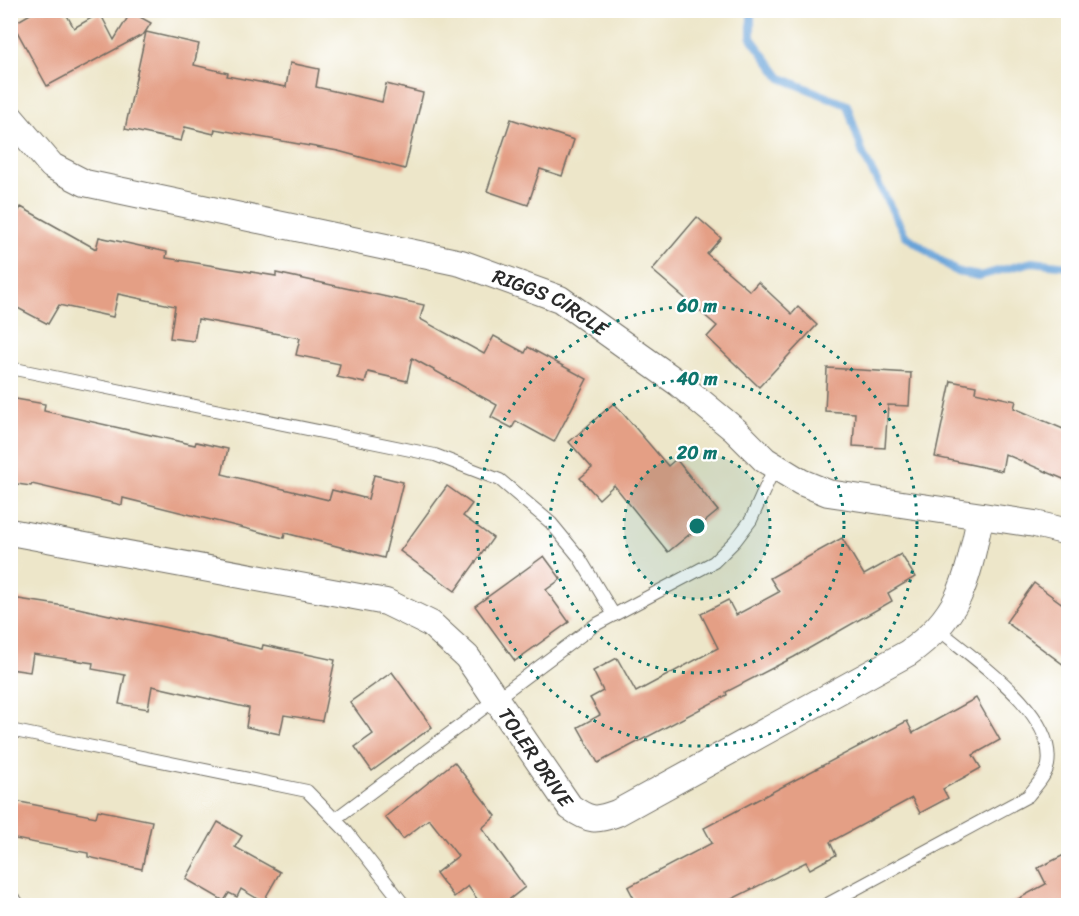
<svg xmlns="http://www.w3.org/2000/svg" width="1079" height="916" viewBox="0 0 1079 916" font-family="Sriracha,sans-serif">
	<rect width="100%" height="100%" fill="#fff"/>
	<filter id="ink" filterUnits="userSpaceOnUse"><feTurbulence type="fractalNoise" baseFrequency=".0167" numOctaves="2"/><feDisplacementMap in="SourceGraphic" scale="12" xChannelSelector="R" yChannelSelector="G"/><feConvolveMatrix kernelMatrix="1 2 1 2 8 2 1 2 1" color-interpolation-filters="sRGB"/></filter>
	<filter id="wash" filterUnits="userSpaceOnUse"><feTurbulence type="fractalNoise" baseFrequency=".008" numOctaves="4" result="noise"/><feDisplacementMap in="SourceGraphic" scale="24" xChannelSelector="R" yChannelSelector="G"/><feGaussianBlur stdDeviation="1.35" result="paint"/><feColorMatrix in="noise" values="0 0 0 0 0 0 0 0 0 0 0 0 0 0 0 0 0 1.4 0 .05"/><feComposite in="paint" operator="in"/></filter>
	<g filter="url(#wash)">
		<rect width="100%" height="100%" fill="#ede6c9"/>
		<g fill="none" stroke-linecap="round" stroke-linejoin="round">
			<path stroke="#67a3d8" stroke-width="8" d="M751,10v28l30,40 66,27 16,49 42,81 52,37 22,4 53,-14 36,4"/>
		</g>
		<g id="blocks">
			<g fill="#e49f85">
				<path d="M37,10h27l10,18 26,-15 14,27 17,-28 20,11 -7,11 -97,52 -34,-62z"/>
				<path d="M146,32l53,12 -5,21 34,8 -1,3 59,11 4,-24 29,6 -3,18 66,15 4,-18 37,9 -18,76 -67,-18 -123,-22 -1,5 -29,-7 -4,14 -56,-12z"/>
				<path d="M511,119l63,21 -12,36 -22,-7 -12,36 -41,-14z"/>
				<path d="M21,207l75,42 3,-12 68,15 -1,6 110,18v-3l148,32 -4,14 64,35 10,-18 31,17 3,-6 59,32 -33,63 -38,-21 -4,7 -21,-11 6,-12 -85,-47 -5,23 -39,-9 -3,11 -28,-6 3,-13 -44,-9 4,-17 -102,-19 -4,22 -24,-3 5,-32 -57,-12 -5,23 -54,-12 -11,19 -38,-20v-77z"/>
				<path d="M697,217l24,21 -14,16 43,37 8,-9 34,32 6,-7 19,18 -58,62 -52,-50 10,-11 -65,-56z"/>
				<path d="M827,368l84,5 -2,33 -21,-1 -3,43 -32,-2 2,-33 -30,-2z"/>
				<path d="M951,381l25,5 -1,6 41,9 -2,7 54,23v50l-63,-27 -3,17 -67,-14z"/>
				<path d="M10,398l35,6 -1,7 151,34 1,-3 32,7 -6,25 107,26 3,-10 36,9 6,-24 29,7 -19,76 -99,-25 -1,5 -161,-40 -1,7 -90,-21 -1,2 -21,-3z"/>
				<path d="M614,403l54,63 8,-7 42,52 -50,41 -54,-67 -15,14 -19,-21 12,-10 -23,-26z"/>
				<path d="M447,486l25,18 -9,12 30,22 -38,53 -55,-40z"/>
				<path d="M842,538l22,37 37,-21 14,23 -27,16 4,8 -98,56 -68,35 1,3 -129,68 -20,-36 22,-12 -10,-17 13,-7 -10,-20 24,-13 19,34 82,-44 -17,-34 27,-14 8,15 43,-23 -9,-14z"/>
				<path d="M544,556l17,23 -15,11 23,32 -54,39 -40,-55z"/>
				<path d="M1034,583l34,25v60l-62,-46z"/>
				<path d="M12,598l66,10 184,41 1,-4 72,15 -13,61 -38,-6 -4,19 -34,-7 3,-19 -97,-22 -4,23 -29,-5 6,-29 -33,-6 1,-6 -60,-9 -3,18 -20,-3z"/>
				<path d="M392,672l40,55 -60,44 -17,-24 18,-13 -23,-32z"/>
				<path d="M976,698l24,42 -27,15 8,13 -38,21 5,9 -28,15 -8,-15 -82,44 6,13 -26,14 -4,-7 -88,44h-80l-10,-19 84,-44 -8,-15 203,-107 6,12z"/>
				<path d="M454,762l42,54 -14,12 43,59 -24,19h-19l-14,-20 -14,11 -18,-24 22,-17 -29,-37 -26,20 -18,-22z"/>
				<path d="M10,800l86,17 2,-7 54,11 -10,48 -54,-12v-4l-78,-15z"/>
				<path d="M218,822l24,14 -7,11 45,25 -17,30 -22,-13 -4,8 -8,-4 -5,8 -38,-22z"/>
				<path d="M1068,853v53h-63l41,-22 -8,-16z"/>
			</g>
		</g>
	</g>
	<g filter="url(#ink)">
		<use href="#blocks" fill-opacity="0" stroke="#6f6c62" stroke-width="1.5"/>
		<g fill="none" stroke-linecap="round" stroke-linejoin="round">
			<g stroke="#6f6c62" stroke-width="14">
				<g id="lane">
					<path d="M10,368l425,87 65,25 51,43 28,34 35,58"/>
					<path d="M10,730l297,61 40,41 58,74"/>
					<path d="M335,819l260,-194 119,-63 21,-21 16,-21 24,-54"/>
					<path d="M824,906l204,-110c7,-9 18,-20 20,-31 9,-52 -76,-107 -110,-136"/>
				</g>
			</g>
			<g stroke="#6f6c62" stroke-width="28">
				<g id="street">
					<path id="s1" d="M10,117l42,49 33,17 376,80 99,36 118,84 57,47 30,30 36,22 27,11 207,31 33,8"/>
					<path id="s2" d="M10,532l376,70 45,22 36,33 103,150c20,14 25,14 47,6l291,-160c54,-38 59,-74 72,-135"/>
					<path d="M10,905l1,1"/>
				</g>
			</g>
			<use href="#lane" stroke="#fff" stroke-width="12"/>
			<use href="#street" stroke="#fff" stroke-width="26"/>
		</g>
	</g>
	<circle cx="697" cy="526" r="73" fill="#0f766e" fill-opacity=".12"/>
	<g fill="none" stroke="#0f766e" stroke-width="3" stroke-dasharray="3 6">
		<circle cx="697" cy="526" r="73"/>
		<circle cx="697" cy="526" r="147"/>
		<circle cx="697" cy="526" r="220"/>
	</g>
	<g text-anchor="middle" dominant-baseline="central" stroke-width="4.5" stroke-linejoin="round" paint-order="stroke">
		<g font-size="20" fill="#2b2b2b" stroke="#fff">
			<text stroke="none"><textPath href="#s1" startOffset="584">RIGGS CIRCLE</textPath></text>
			<text stroke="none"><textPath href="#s2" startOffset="603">TOLER DRIVE</textPath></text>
		</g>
	</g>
	<circle cx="697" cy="526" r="9" fill="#0f766e" stroke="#fff" stroke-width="3"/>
	<g font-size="18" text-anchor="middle" font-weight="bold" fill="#0f766e" stroke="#fff" stroke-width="4.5" stroke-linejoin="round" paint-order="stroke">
		<text x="697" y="312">60 m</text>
		<text x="697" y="385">40 m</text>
		<text x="697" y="459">20 m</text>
	</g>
	<rect width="1079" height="916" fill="none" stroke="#fff" stroke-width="36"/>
</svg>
